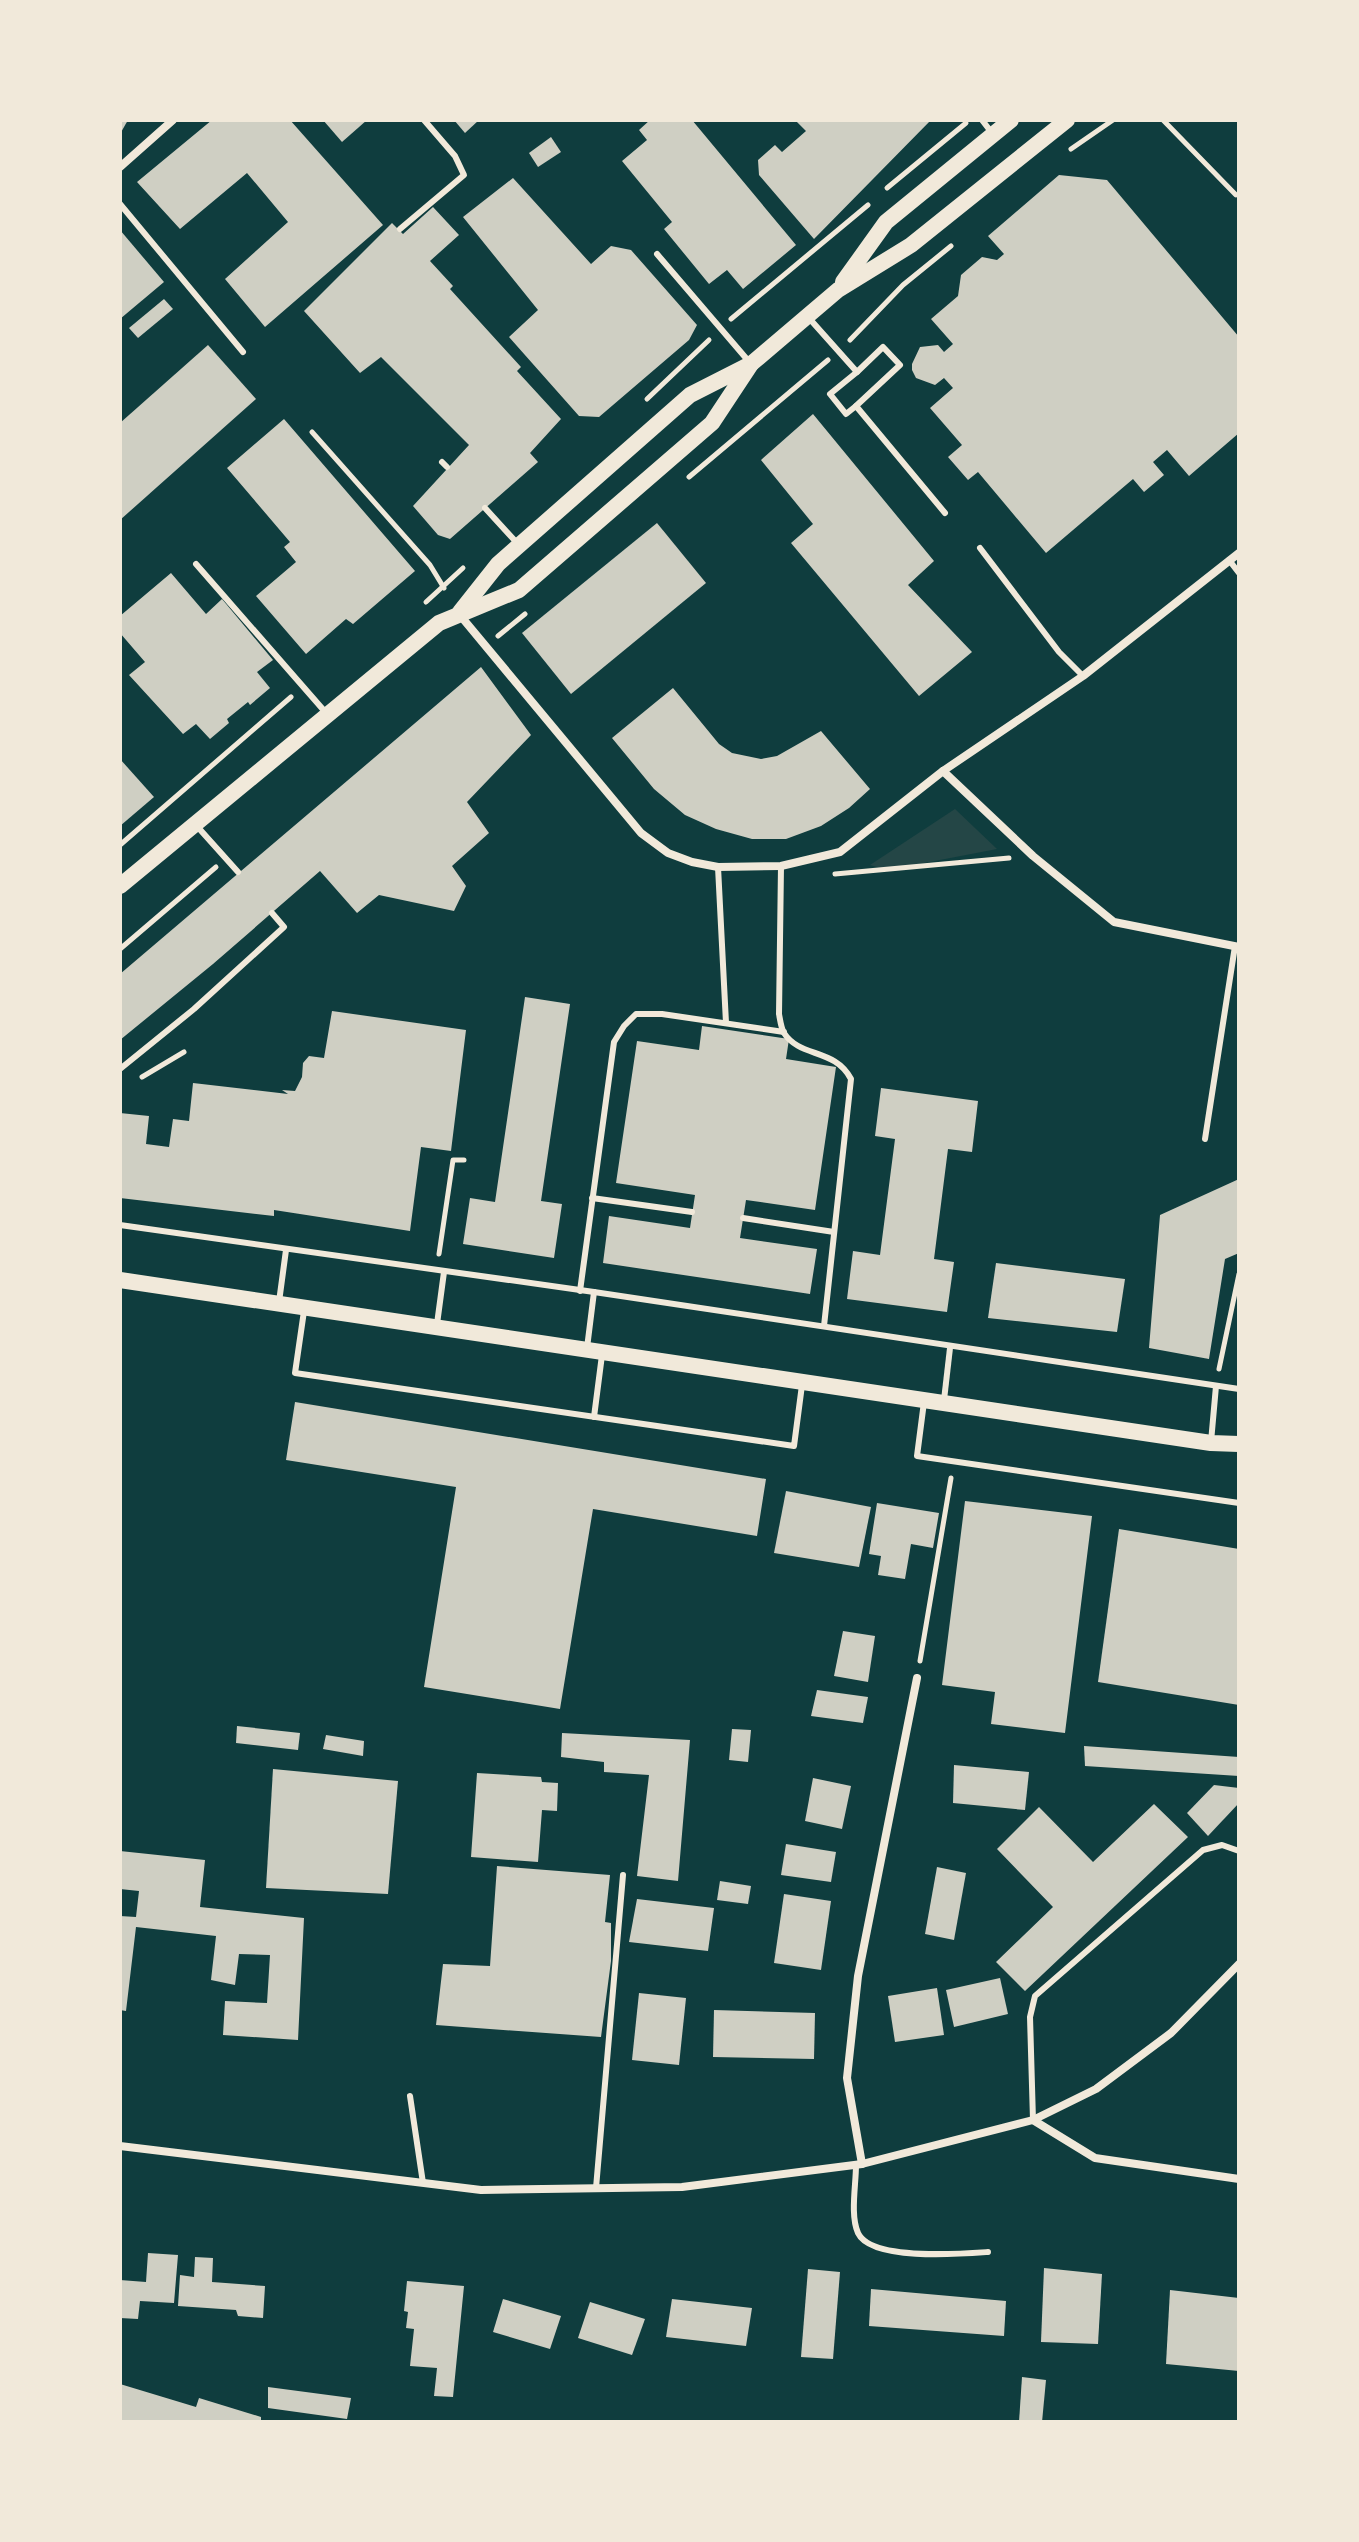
<svg xmlns="http://www.w3.org/2000/svg" width="1359" height="2542" viewBox="0 0 1359 2542" font-family="'Libre Baskerville',serif">
	<rect width="100%" height="100%" fill="#0f3d3e"/>
	<path fill="#244646" d="M955,809l42,40 -109,21 -18,-5z"/>
	<g fill="#cfcfc3">
		<path d="M120,120h8l-8,14z"/>
		<path d="M212,120h78l93,105 -118,102 -40,-48 63,-57 -41,-49 -67,56 -43,-47z"/>
		<path d="M323,120h44l-25,22z"/>
		<path d="M454,120h25l-14,13z"/>
		<path d="M650,120h42l104,125 -53,44 -16,-19 -18,14 -45,-55 8,-7 -50,-61 25,-21 -8,-10z"/>
		<path d="M795,120h136l-117,119 -55,-64 -1,-15 17,-15 7,7 24,-21z"/>
		<path d="M551,137l10,15 -23,15 -9,-14z"/>
		<path d="M1059,175l48,5 132,157v96l-50,43 -22,-26 -14,12 11,13 -20,17 -11,-13 -87,74 -68,-81 -10,8 -20,-23 14,-12 -32,-37 23,-20 -9,-10 -9,7 -19,-7 -4,-8v-6l8,-17 18,-2 6,7 9,-8 -22,-25 27,-23 3,-21 21,-18 15,3 7,-6 -16,-18z"/>
		<path d="M513,178l78,86 20,-18 20,4 66,75 -8,15 -90,77 -20,-1 -70,-79 29,-27 -75,-93z"/>
		<path d="M433,207l26,28 -29,26 23,25 -3,3 71,78 -4,4 44,48 -31,34 8,9 -88,77 -12,-4 -25,-29 56,-61 -88,-88 -21,16 -56,-62 88,-88 11,11z"/>
		<path d="M120,230l44,52 -44,37z"/>
		<path d="M164,299l9,10 -35,29 -9,-10z"/>
		<path d="M208,345l48,54 -136,121v-97z"/>
		<path d="M813,414l121,147 -26,24 64,67 -53,44 -128,-153 22,-19 -52,-64z"/>
		<path d="M284,419l131,152 -62,53 -7,-5 -40,35 -50,-58 40,-34 -12,-15 6,-5 -63,-74z"/>
		<path d="M657,523l49,60 -135,111 -49,-61z"/>
		<path d="M171,573l35,41 16,-15 51,61 -16,12 13,16 -20,17 -2,-3 -21,17 2,4 -19,16 -14,-15 -13,10 -54,-59 16,-13 -25,-29v-17z"/>
		<path d="M481,667l50,68 -64,67 22,31 -37,33 14,20 -12,25 -75,-16 -22,18 -37,-42 -107,93 -93,76v-66z"/>
		<path d="M673,688l46,56 13,9 29,6 16,-3 44,-25 49,58 -21,19 -28,18 -35,13h-34l-36,-10 -31,-14 -31,-26 -42,-51z"/>
		<path d="M120,759l34,38 -34,29z"/>
		<path d="M525,997l45,7 -29,197 21,3 -8,54 -91,-14 7,-46 25,4z"/>
		<path d="M332,1011l134,19 -15,121 -30,-4 -11,84 -136,-21v6l-154,-18v-85l29,3 -3,28 23,3 4,-28 16,2 4,-38 95,11 -6,-4 13,1 7,-14 1,-14 6,-7 15,2z"/>
		<path d="M702,1026l87,13 -3,20 50,8 -21,143 -69,-10 -6,38 77,11 -7,45 -207,-31 6,-47 81,12 5,-33 -79,-12 21,-142 62,9z"/>
		<path d="M881,1088l97,13 -6,51 -24,-3 -14,110 20,3 -7,50 -100,-13 6,-48 27,4 15,-116 -20,-3z"/>
		<path d="M1239,1179v74l-14,6 -16,100 -60,-11 11,-133z"/>
		<path d="M996,1263l129,16 -8,53 -129,-14z"/>
		<path d="M295,1402l471,77 -9,57 -164,-27 -33,200 -136,-22 32,-200 -170,-27z"/>
		<path d="M786,1491l85,16 -12,60 -85,-14z"/>
		<path d="M965,1501l127,15 -27,217 -74,-9 4,-32 -53,-7z"/>
		<path d="M877,1503l62,10 -6,35 -22,-4 -6,35 -27,-4 3,-19 -12,-2z"/>
		<path d="M1119,1529l120,20v156l-141,-23z"/>
		<path d="M843,1631l32,5 -7,46 -34,-6z"/>
		<path d="M817,1690l51,7 -5,26 -52,-7z"/>
		<path d="M237,1726l63,7 -2,17 -62,-7z"/>
		<path d="M732,1729l19,1 -3,32 -19,-2z"/>
		<path d="M562,1733l128,7 -12,141 -41,-5 12,-101 -45,-3v-10l-43,-5z"/>
		<path d="M326,1735l38,6 -1,15 -40,-7z"/>
		<path d="M1084,1746l155,11v19l-154,-10z"/>
		<path d="M954,1765l75,7 -4,38 -72,-7z"/>
		<path d="M273,1769l125,12 -10,113 -122,-6z"/>
		<path d="M477,1773l64,4 1,5 16,1 -1,28 -15,-1 -4,52 -67,-5z"/>
		<path d="M813,1778l38,8 -9,43 -37,-8z"/>
		<path d="M1214,1785l25,3v15l-31,33 -21,-23z"/>
		<path d="M1154,1804l34,33 -163,154 -29,-29 57,-55 -56,-58 42,-42 54,55z"/>
		<path d="M786,1844l50,8 -5,30 -50,-7z"/>
		<path d="M120,1851l85,9 -5,47 104,11 -6,122 -75,-5 2,-34 42,2 3,-48 -31,-1 -4,31 -24,-5 5,-44 -80,-9 -10,84 -6,-1v-94l16,1 3,-26 -19,-2z"/>
		<path d="M497,1866l113,9 -5,47 6,1v38l-10,76 -165,-12 7,-61 47,2z"/>
		<path d="M937,1867l29,6 -12,67 -29,-6z"/>
		<path d="M720,1881l31,5 -3,18 -31,-4z"/>
		<path d="M784,1894l47,7 -10,69 -47,-7z"/>
		<path d="M637,1899l77,9 -6,43 -79,-9z"/>
		<path d="M1000,1978l8,36 -54,13 -8,-37z"/>
		<path d="M937,1988l7,47 -49,7 -7,-46z"/>
		<path d="M639,1993l47,5 -7,67 -47,-5z"/>
		<path d="M714,2010l101,3 -1,46 -101,-2z"/>
		<path d="M148,2253l30,2 -4,48 -34,-2 -2,18 -18,-1v-38l26,2z"/>
		<path d="M195,2257l18,1 -1,24 53,4 -2,32 -25,-2 -2,-6 -58,-4 2,-31 14,2z"/>
		<path d="M1044,2268l58,6 -4,70 -57,-2z"/>
		<path d="M808,2269l32,3 -7,87 -32,-2z"/>
		<path d="M407,2281l57,5 -11,111 -19,-1 3,-28 -27,-2 4,-37 -8,-1 2,-16 -4,-1z"/>
		<path d="M871,2289l135,12 -2,35 -135,-10z"/>
		<path d="M1170,2290l69,8v73l-73,-7z"/>
		<path d="M503,2299l58,17 -11,33 -57,-17z"/>
		<path d="M672,2299l80,9 -6,38 -80,-9z"/>
		<path d="M590,2302l55,17 -13,36 -54,-17z"/>
		<path d="M1022,2377l24,3 -4,42h-23z"/>
		<path d="M120,2384l76,23 3,-9 62,19v5h-141z"/>
		<path d="M268,2387l83,11 -4,21 -79,-11z"/>
	</g>
	<g fill="none" stroke-linecap="round" stroke-linejoin="round">
		<g stroke="#f1e9da" stroke-width="5">
			<path d="M1163,120l73,75 3,-1"/>
			<path d="M1071,149l42,-29"/>
			<path d="M887,188l79,-65"/>
			<path d="M731,319l137,-114"/>
			<path d="M850,340l53,-55 48,-39"/>
			<path d="M647,399l62,-59"/>
			<path d="M312,432l118,133 14,23"/>
			<path d="M689,477l139,-117"/>
			<path d="M426,602l37,-34"/>
			<path d="M498,636l27,-22"/>
			<path d="M120,845l171,-148"/>
			<path d="M835,874l174,-16"/>
			<path d="M120,949l96,-82"/>
			<path d="M142,1077l42,-25"/>
			<path d="M439,1254l14,-94h11"/>
			<path d="M1219,1369l20,-95"/>
			<path d="M920,1661l31,-183"/>
		</g>
		<g stroke="#f1e9da" stroke-width="6">
			<path d="M982,120l10,13"/>
			<path d="M120,204l123,148"/>
			<path d="M400,229l64,-54 -9,-19 -31,-36"/>
			<path d="M657,254l94,110"/>
			<path d="M808,317l49,55 -27,22 16,20 10,-8 89,107"/>
			<path d="M856,406l44,-41 -17,-18 -26,25"/>
			<path d="M442,462l5,5"/>
			<path d="M485,508l32,35"/>
			<path d="M980,548l79,104 24,24"/>
			<path d="M1229,560l10,13"/>
			<path d="M196,564l131,150"/>
			<path d="M195,824l43,48"/>
			<path d="M781,866l-2,148c1,5 2,14 5,19 16,25 51,15 67,46l-27,247"/>
			<path d="M718,867l8,156"/>
			<path d="M120,1069l74,-60 90,-82 -12,-14"/>
			<path d="M1205,1139l30,-193"/>
			<path d="M592,1198l100,14"/>
			<path d="M743,1218l91,14"/>
			<path d="M120,1225l474,67 645,97"/>
			<path d="M580,1291l34,-249 10,-16 12,-12h26l122,18"/>
			<path d="M279,1302l7,-52"/>
			<path d="M304,1311l-9,62 499,73 8,-61"/>
			<path d="M437,1324l7,-52"/>
			<path d="M587,1348l7,-56"/>
			<path d="M944,1400l6,-52"/>
			<path d="M924,1402l-7,54 322,47"/>
			<path d="M594,1417l8,-62"/>
			<path d="M1211,1442l5,-56"/>
			<path d="M410,2096l13,87"/>
			<path d="M1033,2120l-3,-103 5,-21 168,-146 19,-5 17,6"/>
			<path d="M856,2165c0,20 -6,50 2,68 13,28 102,21 130,19"/>
			<path d="M596,2188l27,-313"/>
		</g>
		<g stroke="#f1e9da" stroke-width="8">
			<path d="M120,167l53,-47"/>
			<path d="M459,614l182,219 27,20 24,9 26,5 63,-1 59,-14 103,-81 140,-95 156,-123"/>
			<path d="M943,771l90,85 81,66 125,25"/>
			<path d="M1033,2120l62,38 144,21"/>
			<path d="M120,2146l361,44 201,-3 180,-23 171,-44 63,-31 75,-56 68,-69"/>
			<path d="M862,2164l-15,-86 11,-102 59,-298"/>
		</g>
		<g stroke="#f1e9da" stroke-width="16">
			<path d="M843,282l43,-60 125,-102"/>
			<path d="M460,612l38,-48 192,-169 61,-31 87,-74 73,-45 156,-125"/>
			<path d="M120,886l319,-263 80,-33 193,-167 39,-59"/>
			<path d="M120,1280l1091,163 28,1"/>
		</g>
	</g>
	<rect width="1359" height="2542" fill="none" stroke="#f1e9da" stroke-width="244"/>
</svg>
